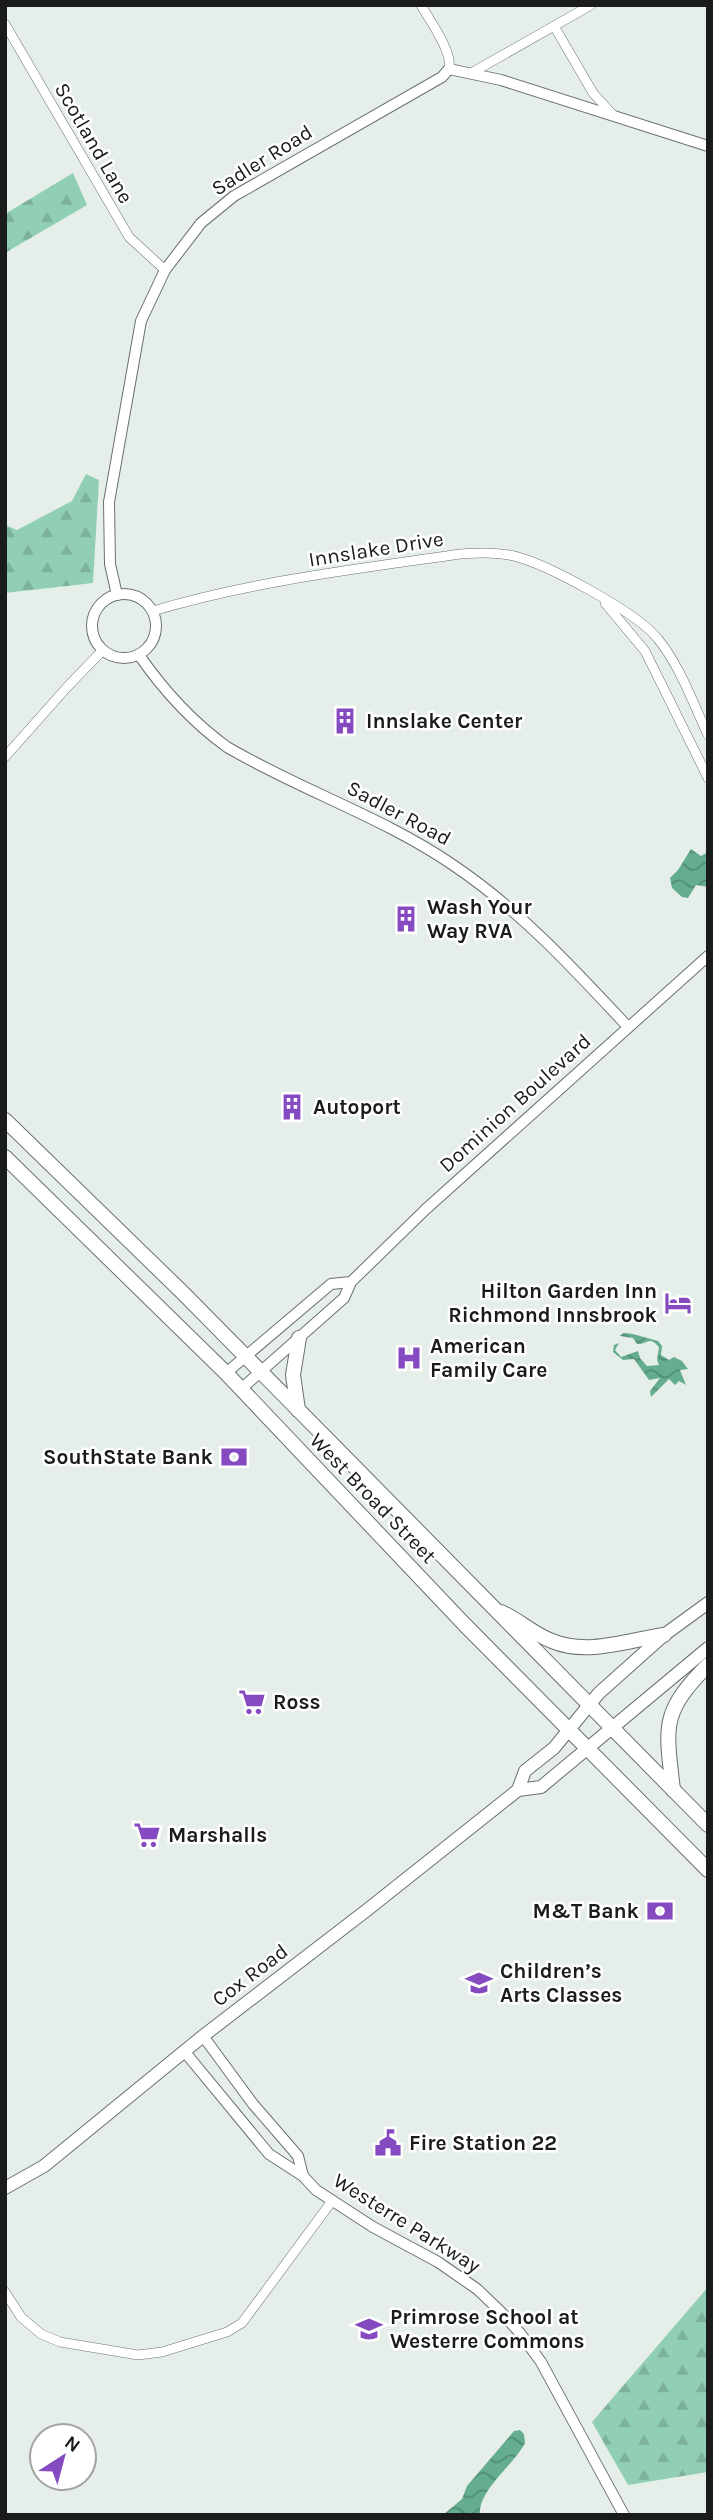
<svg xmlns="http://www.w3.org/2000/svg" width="713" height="2520" viewBox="0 0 713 2520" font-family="Karla,sans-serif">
	<defs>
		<pattern id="forest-firs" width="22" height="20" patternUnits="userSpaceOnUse" patternTransform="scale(1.75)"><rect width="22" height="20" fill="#91cfb5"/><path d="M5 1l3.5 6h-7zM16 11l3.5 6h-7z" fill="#7cb19b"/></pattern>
		<pattern id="water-waves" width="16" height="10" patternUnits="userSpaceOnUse" patternTransform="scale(1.75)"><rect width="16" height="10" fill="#64ad90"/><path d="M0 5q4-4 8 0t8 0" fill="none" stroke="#528c75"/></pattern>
	</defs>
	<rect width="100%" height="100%" fill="#e6eeea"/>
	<g fill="url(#forest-firs)">
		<path d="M73,173l14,32 -82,48v-39z"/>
		<path d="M86,474l13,6 -6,103 -88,10v-68l12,5 55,-29z"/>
		<path d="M708,2287v185l-80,13 -36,-63z"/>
	</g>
	<g fill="url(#water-waves)">
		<path d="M691,849l10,7 7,-4v35l-12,-2 -8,13 -6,-1 -10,-9 -2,-10 8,-8z"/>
		<path d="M623,1333c11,0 23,5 35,8l4,5 -1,9 8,5 5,-3 8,4 6,8 -8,1 6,15 -7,-4 -4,4 -6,-6 -18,18 -1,-6 10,-13 -11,2 -15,-21 -11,1 -10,-8 1,-7 5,-2 -4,7 6,7 17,-6 2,7 7,8 12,-1 -2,-5 2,-13c-11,-12 -11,-2 -22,-3l-4,-6 -13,-2z"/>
		<path d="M520,2430l4,4 1,9c-11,22 -47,47 -45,72h-37l19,-16 5,-13 47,-55z"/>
	</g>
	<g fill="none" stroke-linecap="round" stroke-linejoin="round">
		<g stroke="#6a716e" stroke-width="10">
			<g id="minor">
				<path d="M421,5c9,16 32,47 28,64"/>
				<path d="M5,24l124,213 36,33"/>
				<path d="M554,26l39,67 21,23"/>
				<path d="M473,72l118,-67"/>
				<path d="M605,603l40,48 63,127"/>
				<path d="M153,611c100,-30 204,-42 307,-57 18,-1 36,-2 54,2 33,8 124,57 144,83 22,27 35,64 50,96"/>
				<path d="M5,757l63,-71 35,-36"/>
				<path d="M5,2292l16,25 20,17 19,8 78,13 24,-3 65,-20 15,-9 90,-122"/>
			</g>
		</g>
		<g stroke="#6a716e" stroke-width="12">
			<g id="tertiary">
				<circle cx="124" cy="626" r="32"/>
				<path d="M117,595l-7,-31 -1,-62 32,-181 24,-51 36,-47 33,-27 208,-119 7,-8 52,11 207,66"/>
				<path d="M139,655c25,36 52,66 88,92 73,43 156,70 226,118 67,45 121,104 175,162"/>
				<path d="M226,1373l105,-89 20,-2"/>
				<path d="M241,1389l103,-91 7,-16 75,-73 282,-253"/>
				<path d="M203,2036l50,68 45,52 5,20"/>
				<path d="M184,2051l85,103 34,22 13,14 57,37 65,35 39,27 23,22 20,22 21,29 83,153"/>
			</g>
		</g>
		<g stroke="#6a716e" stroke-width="14">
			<g id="secondary">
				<path d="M518,1790l23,-3 167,-139"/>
				<path d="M5,2188l39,-22 159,-130 164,-126 151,-120 7,-19 29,-23 45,-55 65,-58 44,-32"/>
			</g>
		</g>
		<g stroke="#6a716e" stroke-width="16">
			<g id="primary">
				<path d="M5,1120l178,173 525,532"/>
				<path d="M5,1157l221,216 239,252 243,245"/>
				<path d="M298,1410l-5,-35 6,-37"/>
				<path d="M501,1612c18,8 32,22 51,29 36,15 76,-1 112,-6"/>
				<path d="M673,1790c-7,-63 -13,-77 35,-125"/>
			</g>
		</g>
		<use href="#minor" stroke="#fff" stroke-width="9"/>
		<use href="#tertiary" stroke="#fff" stroke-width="10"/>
		<use href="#secondary" stroke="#fff" stroke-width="12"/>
		<use href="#primary" stroke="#fff" stroke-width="14"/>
	</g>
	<defs>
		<g id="building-bare" transform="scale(2.1)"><path d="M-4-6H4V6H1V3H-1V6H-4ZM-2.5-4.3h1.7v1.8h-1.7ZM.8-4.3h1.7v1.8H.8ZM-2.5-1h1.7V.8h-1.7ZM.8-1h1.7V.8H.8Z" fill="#864ac0" stroke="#fff" stroke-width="2.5" paint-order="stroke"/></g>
		<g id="hotel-bare" transform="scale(2.1)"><path d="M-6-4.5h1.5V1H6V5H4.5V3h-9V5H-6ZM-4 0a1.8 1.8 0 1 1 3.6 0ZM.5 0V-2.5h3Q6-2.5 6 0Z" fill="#864ac0" stroke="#fff" stroke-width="2.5" paint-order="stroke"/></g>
		<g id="hospital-bare" transform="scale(2.1)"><path d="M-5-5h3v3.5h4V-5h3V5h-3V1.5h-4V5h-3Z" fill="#864ac0" stroke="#fff" stroke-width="2.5" paint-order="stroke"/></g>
		<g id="bank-bare" transform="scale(2.1)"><path d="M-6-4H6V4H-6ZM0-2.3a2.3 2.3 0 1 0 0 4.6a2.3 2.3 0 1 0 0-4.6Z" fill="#864ac0" stroke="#fff" stroke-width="2.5" paint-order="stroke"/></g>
		<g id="supermarket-bare" transform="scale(2.1)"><path d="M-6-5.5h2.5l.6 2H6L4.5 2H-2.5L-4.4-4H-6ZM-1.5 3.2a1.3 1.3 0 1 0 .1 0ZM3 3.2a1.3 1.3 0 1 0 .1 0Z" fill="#864ac0" stroke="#fff" stroke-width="2.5" paint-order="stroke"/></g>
		<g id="school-bare" transform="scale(2.1)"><path d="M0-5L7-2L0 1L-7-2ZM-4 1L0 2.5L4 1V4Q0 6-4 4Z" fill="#864ac0" stroke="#fff" stroke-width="2.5" paint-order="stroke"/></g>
		<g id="civic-bare" transform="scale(2.1)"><path d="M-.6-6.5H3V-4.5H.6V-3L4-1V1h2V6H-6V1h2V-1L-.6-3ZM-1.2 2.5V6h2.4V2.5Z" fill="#864ac0" stroke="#fff" stroke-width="2.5" paint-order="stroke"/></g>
	</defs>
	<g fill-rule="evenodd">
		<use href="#building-bare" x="345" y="721"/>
		<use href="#building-bare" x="406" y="919"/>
		<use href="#building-bare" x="292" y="1107"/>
		<use href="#hotel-bare" x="678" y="1303"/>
		<use href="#hospital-bare" x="409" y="1358"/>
		<use href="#bank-bare" x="234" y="1457"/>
		<use href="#supermarket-bare" x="252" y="1702"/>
		<use href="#supermarket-bare" x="147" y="1835"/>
		<use href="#bank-bare" x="660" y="1911"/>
		<use href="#school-bare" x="479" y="1983"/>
		<use href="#civic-bare" x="388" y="2143"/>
		<use href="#school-bare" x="369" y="2329"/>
	</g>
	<g text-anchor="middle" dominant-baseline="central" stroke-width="5" stroke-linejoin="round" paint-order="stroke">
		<g font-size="21" fill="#1a1c1b" stroke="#fff">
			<text transform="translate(94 143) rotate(60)">Scotland Lane</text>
			<text transform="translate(262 160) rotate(-32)">Sadler Road</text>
			<text transform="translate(376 549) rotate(-9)">Innslake Drive</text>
			<text transform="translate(399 813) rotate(28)">Sadler Road</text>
			<text transform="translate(515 1103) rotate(-42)">Dominion Boulevard</text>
			<text transform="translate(373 1498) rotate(46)">West Broad Street</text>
			<text transform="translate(250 1975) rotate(-37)">Cox Road</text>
			<text transform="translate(407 2223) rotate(32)">Westerre Parkway</text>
		</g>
		<g font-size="21" font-weight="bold" fill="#1a1c1b" stroke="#fff" text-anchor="start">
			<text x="366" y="721">Innslake Center</text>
			<text x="427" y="907">Wash Your<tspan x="427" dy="24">Way RVA</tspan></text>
			<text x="313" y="1107">Autoport</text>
			<text x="657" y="1291" text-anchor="end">Hilton Garden Inn<tspan x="657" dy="24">Richmond Innsbrook</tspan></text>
			<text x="430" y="1346">American<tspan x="430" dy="24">Family Care</tspan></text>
			<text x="213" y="1457" text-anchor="end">SouthState Bank</text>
			<text x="273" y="1702">Ross</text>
			<text x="168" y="1835">Marshalls</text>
			<text x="639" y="1911" text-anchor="end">M&amp;T Bank</text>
			<text x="500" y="1971">Children’s<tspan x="500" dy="24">Arts Classes</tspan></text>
			<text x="409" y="2143">Fire Station 22</text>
			<text x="390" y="2317">Primrose School at<tspan x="390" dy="24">Westerre Commons</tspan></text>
		</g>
	</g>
	<rect width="713" height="2520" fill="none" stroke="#1a1c1b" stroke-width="14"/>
	<g transform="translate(63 2457) rotate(36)"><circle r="33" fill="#ffffff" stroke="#a3a4a4" stroke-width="2"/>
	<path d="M0-5L12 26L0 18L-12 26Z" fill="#864ac0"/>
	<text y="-10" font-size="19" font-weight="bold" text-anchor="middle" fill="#1a1c1b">N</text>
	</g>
</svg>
